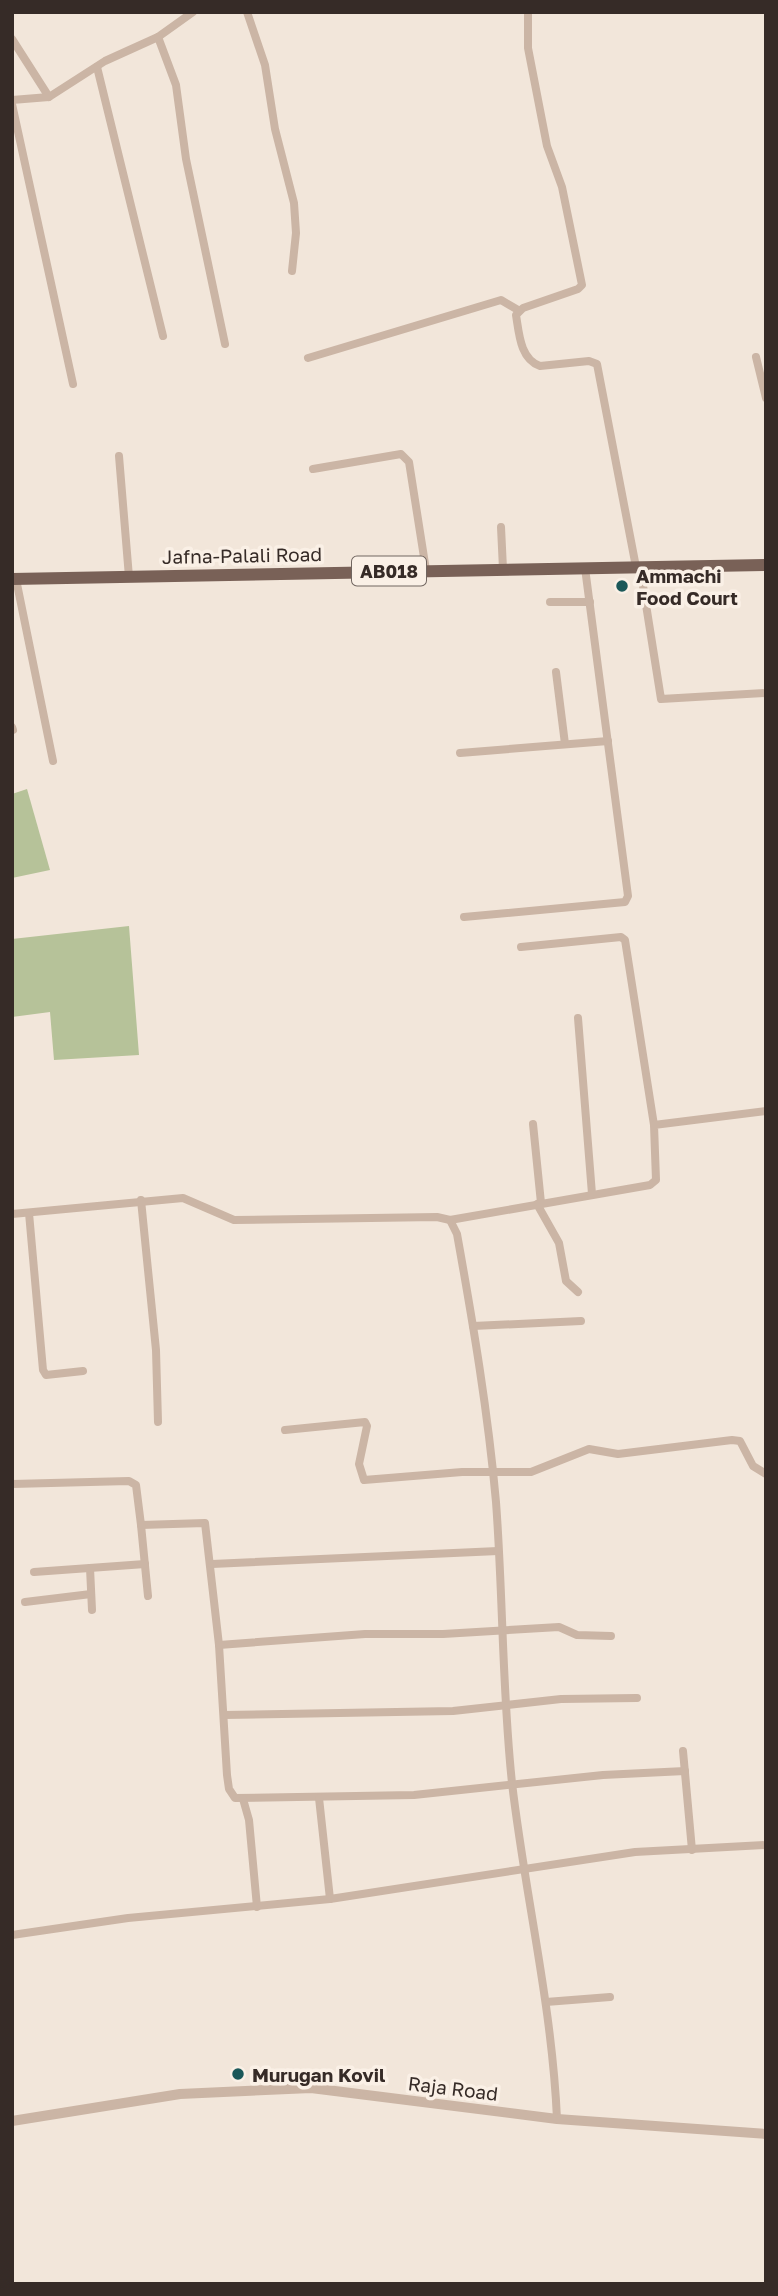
<svg xmlns="http://www.w3.org/2000/svg" width="778" height="2296" viewBox="0 0 778 2296" font-family="'Golos Text',sans-serif">
	<rect width="100%" height="100%" fill="#f2e6da"/>
	<g fill="#b6c299">
		<path d="M27,789l23,81 -38,8v-84z"/>
		<path d="M129,926l10,129 -85,5 -4,-48 -38,5v-78z"/>
	</g>
	<g fill="none" stroke-linecap="round" stroke-linejoin="round">
		<g stroke="#cbb5a5" stroke-width="8">
			<path d="M247,12l18,53 10,64 19,74 2,30 -4,38"/>
			<path d="M528,12v36l19,98 15,41 20,98 -4,4 -55,19 -7,7c3,18 4,44 24,51l49,-5 8,3 39,203"/>
			<path d="M158,37l18,48 10,74 39,185"/>
			<path d="M12,39l37,58"/>
			<path d="M97,67l66,269"/>
			<path d="M12,100l37,-3 56,-36 53,-24 35,-25"/>
			<path d="M12,104l61,280"/>
			<path d="M756,357l10,41"/>
			<path d="M308,358l193,-58 17,10"/>
			<path d="M119,456l10,121"/>
			<path d="M313,469l88,-15 8,8 17,108"/>
			<path d="M501,527l2,42"/>
			<path d="M640,567l21,132 105,-6"/>
			<path d="M16,579l37,182"/>
			<path d="M550,602h40"/>
			<path d="M556,672l9,72"/>
			<path d="M12,727l1,3"/>
			<path d="M460,753l148,-12"/>
			<path d="M464,917l161,-15 3,-6 -43,-328"/>
			<path d="M521,947l100,-10 4,3 29,185"/>
			<path d="M578,1018l14,176"/>
			<path d="M533,1124l8,79"/>
			<path d="M141,1200l15,150 2,72"/>
			<path d="M537,1204l22,39 7,38 12,11"/>
			<path d="M29,1213l14,157 3,5 37,-4"/>
			<path d="M12,1214l171,-16 51,22 203,-3 13,3 7,14c16,89 31,178 39,268 7,93 6,187 16,281 13,112 40,222 45,336"/>
			<path d="M450,1220l200,-35 6,-5 -2,-55 112,-14"/>
			<path d="M473,1326l108,-5"/>
			<path d="M285,1430l80,-8 2,4 -8,38 5,16 98,-8h69l58,-23 29,5 114,-14 8,1 13,25 13,8"/>
			<path d="M12,1484l117,-3 7,4 5,40 64,-2 14,122 8,130 2,14 6,9 179,-3 189,-20 82,-4"/>
			<path d="M141,1525l7,71"/>
			<path d="M212,1564l286,-13"/>
			<path d="M90,1568l2,42"/>
			<path d="M34,1572l111,-8"/>
			<path d="M25,1602l66,-8"/>
			<path d="M219,1645l146,-11h78l116,-7 18,8 34,1"/>
			<path d="M224,1715l229,-4 108,-12 76,-1"/>
			<path d="M683,1751l9,99"/>
			<path d="M319,1798l11,101"/>
			<path d="M243,1799l6,21 8,87"/>
			<path d="M12,1935l116,-17 202,-19 305,-47 131,-7"/>
			<path d="M546,2002l64,-5"/>
		</g>
		<path stroke="#cbb5a5" stroke-width="10" d="M12,2121l168,-27 131,-6 246,31 209,15"/>
		<path stroke="#796157" stroke-width="12" d="M12,579l754,-14"/>
	</g>
	<g fill="#1b5859" stroke="#faf0e6" stroke-width="2.5">
		<circle cx="622" cy="586" r="7"/>
		<circle cx="238" cy="2074" r="7"/>
	</g>
	<g text-anchor="middle" dominant-baseline="central" stroke-width="7" stroke-linejoin="round" paint-order="stroke">
		<rect fill="#faf0e6" stroke="#716660" stroke-width="2" x="352" y="556.5" width="74" height="29" rx="5"/>
		<g font-size="18" font-weight="bold" fill="#362b27">
			<text x="389" y="571">AB018</text>
		</g>
		<g font-size="19" fill="#362b27" stroke="#faf0e6">
			<text transform="translate(242 555) rotate(-1)">Jafna-Palali Road</text>
			<text transform="translate(453 2088) rotate(7)">Raja Road</text>
		</g>
		<g font-size="19" font-weight="bold" fill="#362b27" stroke="#faf0e6" text-anchor="start">
			<text x="636" y="575">Ammachi<tspan x="636" dy="22">Food Court</tspan></text>
			<text x="252" y="2074">Murugan Kovil</text>
		</g>
	</g>
	<rect width="778" height="2296" fill="none" stroke="#362b27" stroke-width="28"/>
</svg>
